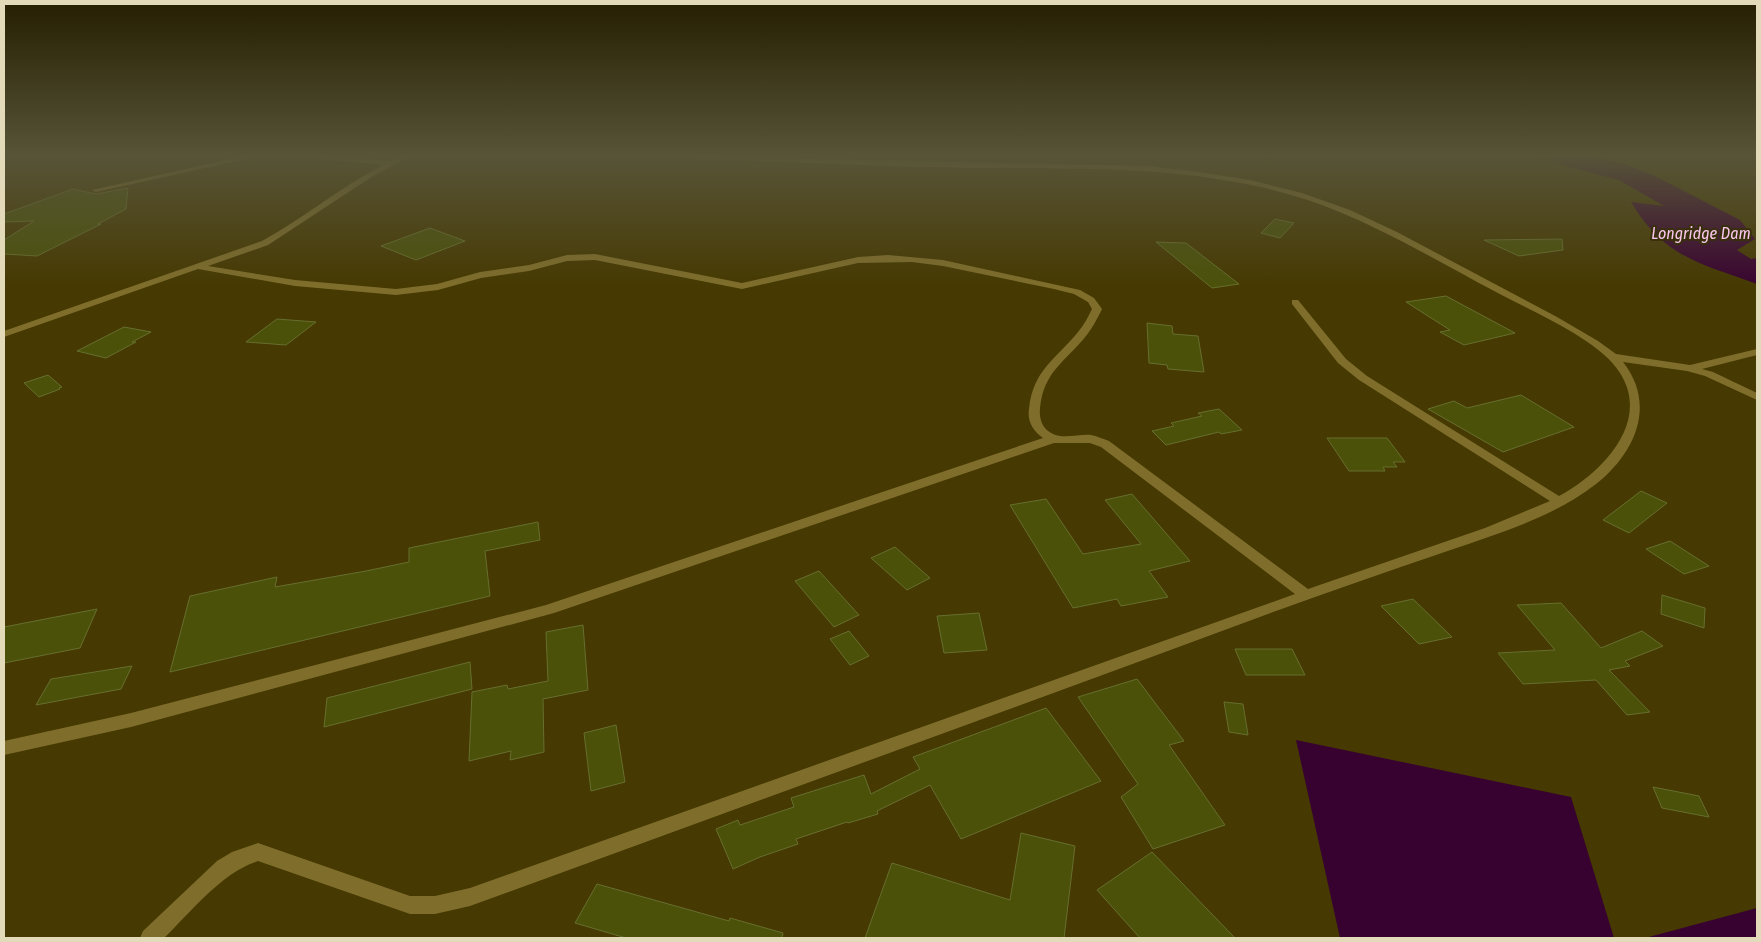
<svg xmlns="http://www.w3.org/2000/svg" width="1761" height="942" viewBox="0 0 1761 942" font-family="'Fira Sans Condensed',sans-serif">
	<rect width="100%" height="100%" fill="#463901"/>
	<g fill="#380230">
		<path d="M1542,156h41l36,6 32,12 89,46 15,19 -18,11 14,9 6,-1v26c-57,-21 -92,-26 -126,-82l33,4 -45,-26 -50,-13z"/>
		<path d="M1296,740l275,57 43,141h-274z"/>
		<path d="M1757,908v30h-112z"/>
	</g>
	<g fill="#4b5109" stroke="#676f2e">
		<path d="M128,188l-2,21 -28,15h3l-64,32 -33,-2v-14l30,-19 -30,1v-8l69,-25 23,5z"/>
		<path d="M1275,219l19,4 -14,15 -19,-5z"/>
		<path d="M430,228l35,13 -49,19 -35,-14z"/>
		<path d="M1562,239l1,11 -44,6 -35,-16z"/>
		<path d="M1156,242l30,1 53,41 -27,4z"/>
		<path d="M1446,296l69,37 -51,12 -24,-13 10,-2 -44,-28z"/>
		<path d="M277,319l39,3 -30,23 -40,-3z"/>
		<path d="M1147,323l25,3 1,8 25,2 6,36 -36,-3 -1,-4 -18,-2z"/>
		<path d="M124,327l27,5 -19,10h4l-30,16 -29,-7z"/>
		<path d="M48,375l14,12 -3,1 1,1 -21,8 -15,-14z"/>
		<path d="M1521,395l53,32 -71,25 -75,-43 26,-8 13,7z"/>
		<path d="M1219,409l23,21 -21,4 -2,-2 -53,13 -14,-14 22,-5 -3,-3 31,-7 -4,-3z"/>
		<path d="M1327,438h60l18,24h-12l4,5h-14l2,4h-36z"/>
		<path d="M1641,491l26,12 -38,30 -26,-13z"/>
		<path d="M1132,494l58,67 -41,10 19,26 -47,9 -4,-7 -44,9 -63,-103 36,-6 37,55 58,-10 -36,-44z"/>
		<path d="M538,522l2,18 -55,11 5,45 -320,76 20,-76 87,-19 -2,10 91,-16 43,-9v-14z"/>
		<path d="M1670,541l39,25 -25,8 -38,-25z"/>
		<path d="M895,547l35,31 -23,12 -36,-32z"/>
		<path d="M819,571l40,44 -25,12 -39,-46z"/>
		<path d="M1662,595l43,13 -1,20 -43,-14z"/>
		<path d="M1413,599l39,38 -33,7 -38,-38z"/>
		<path d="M1561,603l40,45 41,-17 21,15 -38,15 5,5 -21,4 41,42 -23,3 -31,-35 -73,4 -25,-31 57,-3 -38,-45z"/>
		<path d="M97,609l-17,39 -76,15v-36z"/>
		<path d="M979,613l8,37 -43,3 -7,-37z"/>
		<path d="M583,625l5,65 -45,9 1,53 -34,8 1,-9 -42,10 3,-69 35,-7 1,4 40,-8 -2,-49z"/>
		<path d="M849,631l20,25 -19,9 -20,-26z"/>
		<path d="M1235,649h57l13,26h-59z"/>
		<path d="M470,662l2,27 -148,38 3,-29z"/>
		<path d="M132,666l-11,23 -85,16 15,-26z"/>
		<path d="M1137,679l47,62 -15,4 56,80 -72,24 -32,-52 17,-13 -60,-87z"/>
		<path d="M1224,702l19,2 5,31 -19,-3z"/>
		<path d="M1046,708l55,73 -140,58 -31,-54 -53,26 1,3 -30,9 -1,-1 -51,17 2,5 -38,13 -27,12 -17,-40 22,-9 2,5 54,-18 -3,-9 73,-23 7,19 49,-25 -7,-12z"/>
		<path d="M616,725l9,57 -34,9 -7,-58z"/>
		<path d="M1653,787l46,9 10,21 -47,-9z"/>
		<path d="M1021,833l54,13 -11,92h-199l27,-75 118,37z"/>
		<path d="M1152,852l83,86h-95l-43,-48z"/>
		<path d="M597,884l132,37 1,-3 53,15 -1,5h-156l-51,-15z"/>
	</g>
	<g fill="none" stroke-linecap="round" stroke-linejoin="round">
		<g fill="#7f6e2b" fill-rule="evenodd">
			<path d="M244,156h15l-163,36 -4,-2z"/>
			<path d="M296,156h35l59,5 11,-5h10l-38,20 -105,69 -60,21 87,14 101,9 41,-5 43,-12 49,-7 38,-10 28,-1 147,29 116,-26 30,-2 55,5 137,30 14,8 8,11c-5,10 -9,18 -16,27 -21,26 -42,35 -46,72 -1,11 2,21 13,26 10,5 27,0 38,1 6,1 12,4 18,6l199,148 177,-61 65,-27 -191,-121 -21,-17 -46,-59v-4h6l48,59 21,17 192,120c41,-22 93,-73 61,-123 -20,-33 -89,-62 -124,-81 -57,-30 -113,-64 -174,-87 -32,-12 -66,-20 -99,-25 -82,-14 -164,-11 -246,-12 -97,-2 -195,-6 -292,-10l-3,-2 466,10 51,6 51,8 52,13 48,17 47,22 160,85 41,24 18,13 74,11 67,-16v6l-55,14 11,3 44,21v7l-52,-24 -18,-5 -64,-9c34,43 12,91 -27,122 -46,36 -107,52 -160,71 -54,18 -107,37 -160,56 -268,99 -537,197 -806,295l-35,8h-25l-152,-53c-36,11 -67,51 -94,77h-24l3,-7 74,-70 15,-9 26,-9 152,53h25l35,-8 825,-294 -194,-147 -11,-4h-36l-500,170 -423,114 -127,28v-14l127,-28 415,-108 497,-167c-10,-7 -16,-17 -14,-29 4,-39 27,-50 49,-77 6,-7 10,-15 14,-23l-4,-7 -14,-8 -20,-5 -111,-23 -31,-4 -54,1 -116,26 -147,-29 -28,1 -38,10 -48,7 -43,12 -42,5 -101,-9 -97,-17 -194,68v-6l258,-90c42,-23 78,-54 121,-76z"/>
		</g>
	</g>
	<linearGradient id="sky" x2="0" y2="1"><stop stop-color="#261f01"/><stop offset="0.54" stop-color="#575438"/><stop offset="1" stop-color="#575438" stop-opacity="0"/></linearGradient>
	<rect width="1761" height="288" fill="url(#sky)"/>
	<g text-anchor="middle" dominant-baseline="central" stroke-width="4" stroke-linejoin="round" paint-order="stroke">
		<g font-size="16" font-style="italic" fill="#fcc7ef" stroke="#382f0b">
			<text x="1701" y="233">Longridge Dam</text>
		</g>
	</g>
	<rect width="1761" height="942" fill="none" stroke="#e2dab9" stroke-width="10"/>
</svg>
